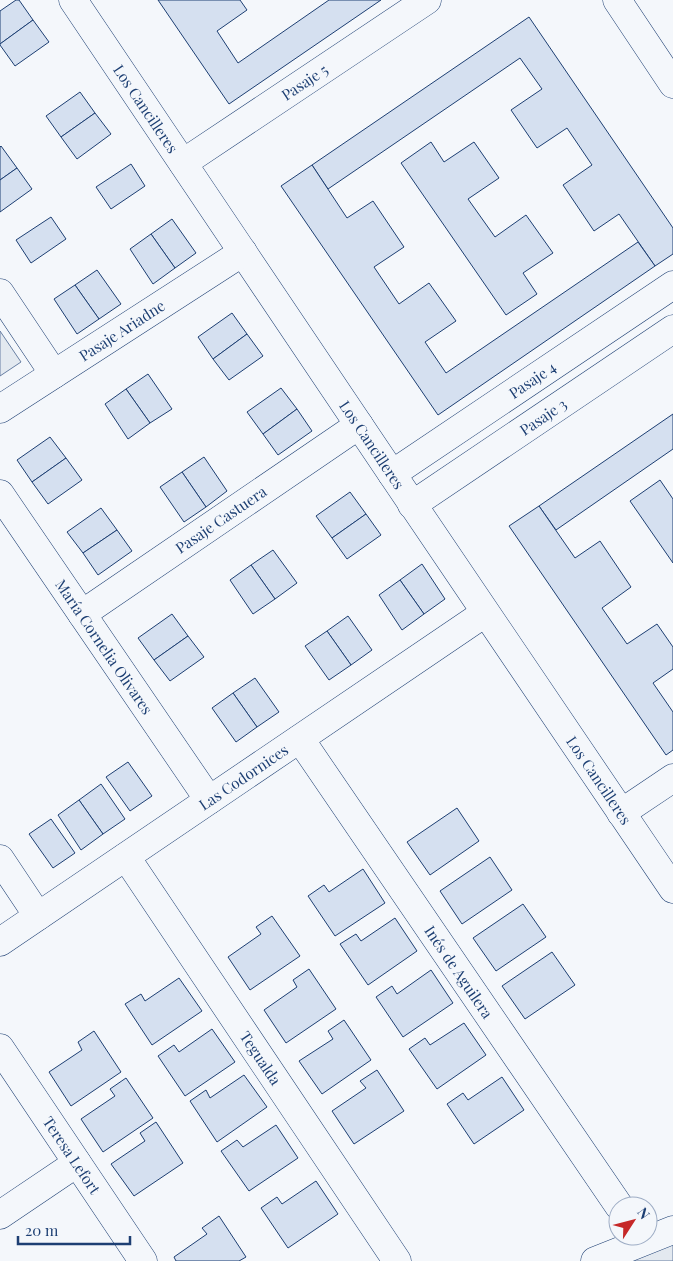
<svg xmlns="http://www.w3.org/2000/svg" width="673" height="1261" viewBox="0 0 673 1261" font-family="'Playfair Display',serif">
	<rect width="100%" height="100%" fill="#f4f7fb"/>
	<g fill="#e3e9f0" stroke="#687fa3">
		<path d="M0,331l21,31 -21,14z"/>
		<path d="M673,1242v19h-48z"/>
	</g>
	<g fill="#d5e0f0" stroke="#1d3f73">
		<path d="M16,0h3l14,20 -33,24v-33z"/>
		<path d="M158,0h82l7,10 -30,21 21,32 91,-63h52l-152,104z"/>
		<path d="M529,17l144,211v26l-18,12 -36,-52 -25,17 -31,-46 29,-20 -25,-37 -30,20 -26,-38 31,-21 -22,-31 -192,131 -16,-24z"/>
		<path d="M33,20l16,22 -34,24 -15,-21v-1z"/>
		<path d="M80,92l15,21 -34,24 -15,-21z"/>
		<path d="M95,113l16,21 -34,25 -16,-22z"/>
		<path d="M431,142l13,20 30,-20 25,36 -31,21 27,38 31,-22 27,38 -30,20 14,21 -31,21 -105,-152z"/>
		<path d="M1,146l16,22 -17,12v-33z"/>
		<path d="M131,164l14,22 -34,23 -15,-22z"/>
		<path d="M312,165l35,53 26,-17 31,46 -30,20 25,37 30,-21 27,38 -31,21 21,31 192,-131 17,24 -217,149 -157,-229z"/>
		<path d="M17,168l15,21 -32,23v-32z"/>
		<path d="M51,217l15,22 -35,24 -15,-23z"/>
		<path d="M172,219l24,34 -21,15 -24,-34z"/>
		<path d="M151,234l24,34 -22,16 -23,-35z"/>
		<path d="M97,270l24,34 -22,15 -24,-34z"/>
		<path d="M75,285l24,34 -22,15 -23,-35z"/>
		<path d="M232,313l15,21 -34,25 -15,-22z"/>
		<path d="M247,334l16,22 -34,24 -16,-21z"/>
		<path d="M148,374l24,35 -22,14 -24,-34z"/>
		<path d="M281,388l16,21 -34,25 -16,-22z"/>
		<path d="M126,389l24,34 -22,16 -23,-35z"/>
		<path d="M297,409l15,22 -34,24 -15,-21z"/>
		<path d="M673,414v35l-117,81 -17,-24z"/>
		<path d="M50,437l16,21 -34,24 -15,-22z"/>
		<path d="M204,457l23,34 -21,16 -24,-35z"/>
		<path d="M66,458l16,22 -34,24 -16,-22z"/>
		<path d="M182,472l24,35 -22,15 -24,-35z"/>
		<path d="M660,480l13,19v64l-43,-62z"/>
		<path d="M350,492l16,22 -34,24 -16,-22z"/>
		<path d="M539,506l36,52 25,-17 31,46 -29,21 25,36 30,-20 16,23v22l-20,14 20,29v38l-7,5 -157,-229z"/>
		<path d="M101,508l16,22 -34,23 -16,-21z"/>
		<path d="M366,514l15,21 -34,24 -15,-21z"/>
		<path d="M117,530l15,21 -34,24 -15,-22z"/>
		<path d="M273,550l24,33 -22,16 -24,-34z"/>
		<path d="M422,564l23,35 -21,15 -24,-34z"/>
		<path d="M251,565l24,34 -22,15 -23,-34z"/>
		<path d="M400,580l24,34 -22,16 -23,-35z"/>
		<path d="M172,614l16,22 -34,24 -16,-22z"/>
		<path d="M348,616l24,34 -21,15 -24,-34z"/>
		<path d="M327,631l24,34 -22,15 -24,-34z"/>
		<path d="M188,636l16,21 -34,24 -16,-21z"/>
		<path d="M255,678l24,34 -22,15 -24,-34z"/>
		<path d="M233,693l24,34 -21,15 -24,-34z"/>
		<path d="M128,762l24,34 -22,15 -24,-34z"/>
		<path d="M101,784l24,35 -22,15 -24,-34z"/>
		<path d="M79,800l24,34 -22,16 -23,-35z"/>
		<path d="M457,808l22,33 -49,34 -23,-33z"/>
		<path d="M51,819l24,34 -22,15 -24,-34z"/>
		<path d="M490,857l22,33 -50,34 -22,-33z"/>
		<path d="M363,869l22,34 -50,33 -27,-40 16,-11 5,7z"/>
		<path d="M523,904l23,33 -50,34 -23,-33z"/>
		<path d="M272,916l28,40 -50,34 -22,-33 33,-23 -5,-7z"/>
		<path d="M395,918l22,33 -49,34 -28,-41 16,-10 5,7z"/>
		<path d="M552,952l23,33 -50,34 -23,-33z"/>
		<path d="M309,969l27,40 -50,34 -22,-33 33,-23 -4,-7z"/>
		<path d="M431,970l22,33 -50,34 -27,-40 16,-11 5,8z"/>
		<path d="M179,978l23,33 -50,34 -27,-41 16,-10 4,7z"/>
		<path d="M344,1020l27,40 -49,34 -23,-33 34,-22 -5,-8z"/>
		<path d="M464,1023l22,32 -49,34 -28,-40 16,-11 5,7z"/>
		<path d="M212,1029l23,33 -50,34 -27,-40 16,-11 5,7z"/>
		<path d="M94,1031l27,41 -50,34 -22,-34 33,-22 -4,-8z"/>
		<path d="M377,1070l27,41 -50,33 -22,-33 34,-23 -6,-7z"/>
		<path d="M244,1075l23,32 -50,35 -27,-41 16,-11 4,8z"/>
		<path d="M502,1077l22,33 -50,34 -27,-40 16,-11 5,7z"/>
		<path d="M126,1078l27,40 -50,34 -22,-33 34,-23 -5,-7z"/>
		<path d="M156,1122l27,41 -49,33 -23,-32 34,-23 -5,-8z"/>
		<path d="M276,1125l22,33 -49,33 -28,-40 16,-11 6,7z"/>
		<path d="M316,1181l22,33 -50,34 -27,-40 16,-11 5,7z"/>
		<path d="M219,1216l27,41 -7,4h-63l-2,-4 33,-23 -5,-6z"/>
	</g>
	<g fill="none" stroke-linecap="round" stroke-linejoin="round">
		<g stroke="#1d3f73" stroke-width="29">
			<g id="minor">
				<path id="s1" d="M73,0l319,474 281,415"/>
				<path d="M617,0l56,84"/>
				<path id="s2" d="M183,163l244,-163"/>
				<path d="M0,293l54,81"/>
				<path id="s3" d="M0,409l243,-157"/>
				<path id="s4" d="M392,474l281,-189"/>
				<path id="s5" d="M0,494l209,306"/>
				<path id="s6" d="M412,505l261,-176"/>
				<path id="s7" d="M82,614l277,-189"/>
				<path id="s8" d="M300,739l319,467"/>
				<path d="M621,813l52,-35"/>
				<path id="s9" d="M126,857l271,404"/>
				<path d="M0,859l38,57"/>
				<path id="s10" d="M0,942l485,-329"/>
				<path id="s11" d="M0,1048l143,213"/>
				<path d="M0,1215l77,-52"/>
				<path d="M595,1261l78,-31"/>
			</g>
		</g>
		<use href="#minor" stroke="#f4f7fb" stroke-width="28"/>
	</g>
	<g text-anchor="middle" dominant-baseline="central" stroke-width="4" stroke-linejoin="round" paint-order="stroke">
		<g font-size="15" fill="#1d3f73" stroke="#f4f7fb">
			<text stroke="none"><textPath href="#s2" startOffset="146">Pasaje 5</textPath></text>
			<text stroke="none"><textPath href="#s1" startOffset="131">Los Cancilleres</textPath></text>
			<text stroke="none"><textPath href="#s3" startOffset="145">Pasaje Ariadne</textPath></text>
			<text stroke="none"><textPath href="#s4" startOffset="169">Pasaje 4</textPath></text>
			<text stroke="none"><textPath href="#s6" startOffset="158">Pasaje 3</textPath></text>
			<text stroke="none"><textPath href="#s1" startOffset="536">Los Cancilleres</textPath></text>
			<text stroke="none"><textPath href="#s7" startOffset="168">Pasaje Castuera</textPath></text>
			<text stroke="none"><textPath href="#s5" startOffset="185">María Cornelia Olivares</textPath></text>
			<text stroke="none"><textPath href="#s10" startOffset="294">Las Codornices</textPath></text>
			<text stroke="none"><textPath href="#s1" startOffset="941">Los Cancilleres</textPath></text>
			<text stroke="none"><textPath href="#s8" startOffset="282">Inés de Aguilera</textPath></text>
			<text stroke="none"><textPath href="#s9" startOffset="242">Tegualda</textPath></text>
			<text stroke="none"><textPath href="#s11" startOffset="129">Teresa Lefort</textPath></text>
		</g>
	</g>
	<g transform="translate(633 1221) rotate(54)"><circle r="24" fill="#f4f7fb" stroke="#9eadc5"/>
	<path d="M0-4L9 19L0 12L-9 19Z" fill="#c62828"/>
	<text y="-8" font-size="14" font-weight="bold" text-anchor="middle" fill="#1d3f73">N</text>
	</g>
	<path d="M18 1236v8h112v-8" fill="none" stroke="#1d3f73" stroke-width="2.5"/>
	<text x="25" y="1236" font-size="15" fill="#1d3f73" stroke="#f4f7fb" stroke-width="4" paint-order="stroke">20 m</text>
</svg>
